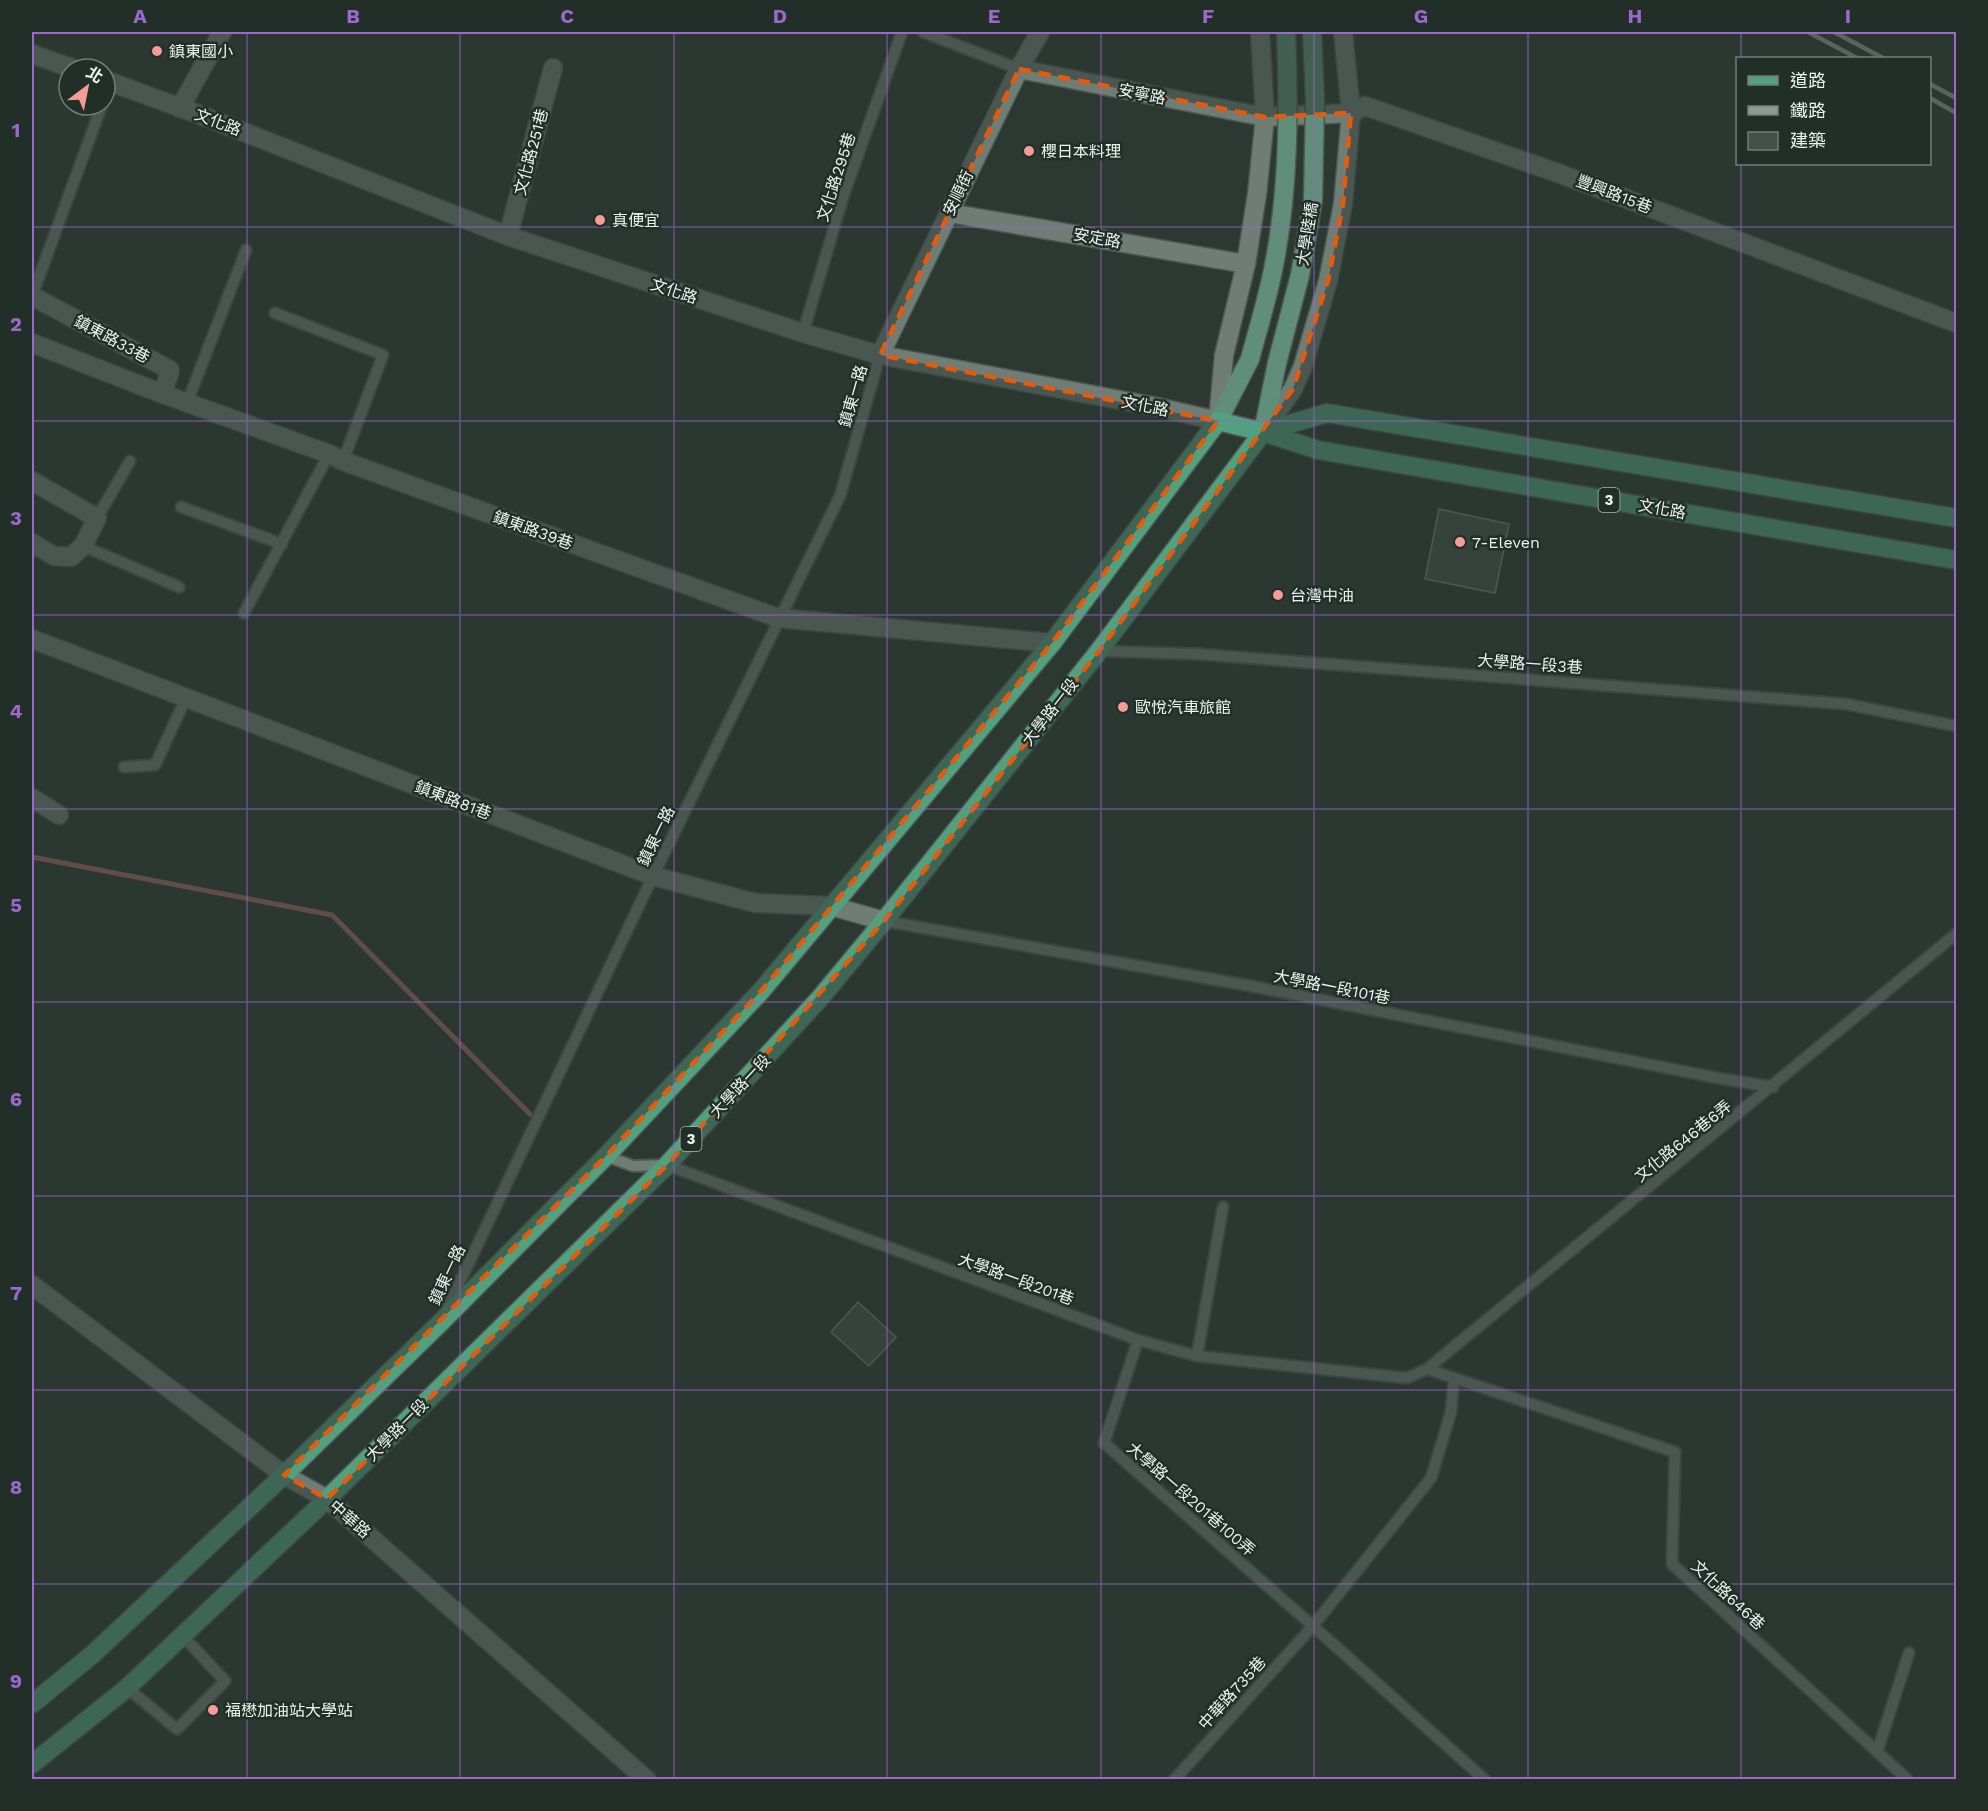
<svg xmlns="http://www.w3.org/2000/svg" width="1988" height="1811" viewBox="0 0 1988 1811" font-family="'Work Sans','Noto Sans TC',sans-serif">
	<rect width="100%" height="100%" fill="#2c3832"/>
	<g fill="none" stroke-linecap="round" stroke-linejoin="round">
		<path stroke="#a36462" stroke-width="5" d="M32,857l300,58 199,200"/>
	</g>
	<g fill="#435149" stroke="#728078" stroke-width="1.5">
		<path d="M1439,509l70,15 -14,69 -70,-14z"/>
		<path d="M858,1302l38,35 -27,29 -38,-34z"/>
	</g>
	<g fill="none" stroke-linecap="round" stroke-linejoin="round">
		<g stroke="#4c5751" stroke-width="14">
			<g id="lane">
				<path d="M923,32l96,37"/>
				<path d="M105,95l4,-13"/>
				<path d="M32,296l70,-191"/>
				<path d="M275,313l108,42 -40,106"/>
				<path d="M803,333l41,-139 58,-162"/>
				<path d="M187,403l59,-153"/>
				<path d="M181,507l101,37"/>
				<path d="M97,518l33,-57"/>
				<path d="M83,546l96,41"/>
				<path d="M244,613l85,-159"/>
				<path d="M1099,651l98,3 649,50 110,22"/>
				<path d="M124,767l31,-2 31,-67"/>
				<path d="M884,921l367,65 472,93 50,8"/>
				<path d="M606,1156l27,10 34,-1 471,175 59,16 210,22 20,-9 529,-435"/>
				<path d="M447,1309l206,-433 187,-380 40,-141"/>
				<path d="M1138,1340l-34,103 209,183 172,154"/>
				<path d="M1197,1356l26,-149"/>
				<path d="M1427,1369l248,83 -3,112 236,216"/>
				<path d="M127,1688l50,41 48,-48 -43,-46"/>
				<path d="M1877,1752l32,-99"/>
				<path d="M1174,1780l139,-154 118,-148 20,-66 3,-34"/>
			</g>
		</g>
		<g stroke="#4c5751" stroke-width="21">
			<g id="street">
				<path d="M32,54l42,15"/>
				<path d="M1019,69l246,48 86,-4 14,-7 190,66 401,151"/>
				<path d="M105,80l98,36 305,120 295,97 77,22 277,52 61,14 6,-66 22,-91 11,-70 8,-77 -5,-85"/>
				<path d="M180,108l42,-76"/>
				<path d="M949,213l297,51"/>
				<path d="M508,236l45,-168"/>
				<path d="M32,296l138,74 -7,24"/>
				<path d="M32,343l131,51 166,60 14,7 435,157 274,25"/>
				<path d="M880,355l139,-286 21,-37"/>
				<path d="M1263,432l30,-43 10,-23 25,-85 15,-77 8,-91 -8,-81"/>
				<path d="M32,481l65,37 -14,28 -12,11 -17,-1 -22,-13"/>
				<path d="M32,639l621,237 102,27 76,3 53,15"/>
				<path d="M32,798l27,17"/>
				<path d="M32,1285l252,190 43,24 320,281"/>
			</g>
		</g>
		<g stroke="#4c5751" stroke-width="21">
			<g id="secondary">
				<path d="M1218,421l32,-62"/>
				<path d="M1263,432l14,-69"/>
			</g>
		</g>
		<g stroke="#4c5751" stroke-width="21">
			<g id="primary">
				<path d="M1263,432l64,-19 629,105"/>
				<path d="M32,1704l61,-50 191,-179 156,-152 166,-167 155,-165 291,-348 166,-222 45,11 55,18 638,110"/>
				<path d="M32,1764l95,-76 200,-189 340,-334 154,-168 63,-76 215,-270 164,-219"/>
			</g>
		</g>
		<use href="#lane" stroke="#6f7d75" stroke-width="10"/>
		<use href="#street" stroke="#6f7d75" stroke-width="18"/>
		<use href="#secondary" stroke="#618e7a" stroke-width="18"/>
		<use href="#primary" stroke="#53a07e" stroke-width="18"/>
		<g stroke="#8f9994" stroke-width="4.5">
			<path d="M1808,32l49,26"/>
			<path d="M1834,32l49,26"/>
			<path d="M1930,84l26,14"/>
			<path d="M1930,98l26,15"/>
		</g>
		<g stroke="#4c5751" stroke-width="21" stroke-linecap="butt">
			<g id="secondary-bridge">
				<path d="M1250,359c8,-30 17,-59 23,-89 16,-78 16,-160 13,-238"/>
				<path d="M1277,363l23,-88 13,-75 2,-100 -3,-68"/>
			</g>
		</g>
		<use href="#secondary-bridge" stroke="#618e7a" stroke-width="18"/>
	</g>
	<path d="M0 0H1988V1811H0ZM1019,69l246,48 86,-4 -8,91 -15,77 -35,108 -194,262 -215,270 -217,244 -340,334 -43,-24 322,-319 155,-165 291,-348 166,-222 -338,-66z" fill="#2c3832" fill-opacity=".55" fill-rule="evenodd"/>
	<path fill="none" stroke="#e8590c" stroke-width="4.5" stroke-dasharray="12 8" stroke-linejoin="round" d="M1019,69l246,48 86,-4 -8,91 -15,77 -35,108 -194,262 -215,270 -217,244 -340,334 -43,-24 322,-319 155,-165 291,-348 166,-222 -338,-66z"/>
	<path fill="none" stroke="#9d68cd" stroke-width="1.5" stroke-opacity="0.55" d="M247,32v1748M460,32v1748M674,32v1748M887,32v1748M1101,32v1748M1314,32v1748M1528,32v1748M1741,32v26M1741,164v1616M32,227h1924M32,421h1924M32,615h1924M32,809h1924M32,1002h1924M32,1196h1924M32,1390h1924M32,1584h1924"/>
	<g fill="#f59b98" stroke="#222e28" stroke-width="2">
		<circle cx="157" cy="51" r="6"/>
		<circle cx="1029" cy="151" r="6"/>
		<circle cx="600" cy="220" r="6"/>
		<circle cx="1460" cy="542" r="6"/>
		<circle cx="1278" cy="595" r="6"/>
		<circle cx="1123" cy="707" r="6"/>
		<circle cx="213" cy="1710" r="6"/>
	</g>
	<g text-anchor="middle" dominant-baseline="central" stroke-width="5" stroke-linejoin="round" paint-order="stroke">
		<g fill="#222e28" stroke="#afb8b3" stroke-width="1.5">
			<rect x="1598.5" y="488" width="21" height="24" rx="4.5"/>
			<rect x="680.5" y="1127" width="21" height="24" rx="4.5"/>
		</g>
		<g font-size="15" font-weight="bold" fill="#ebf3ef">
			<text x="1609" y="500">3</text>
			<text x="691" y="1139">3</text>
		</g>
		<g font-size="16" fill="#ebf3ef" stroke="#222e28" text-anchor="start">
			<text x="169" y="51">鎮東國小</text>
			<text x="1041" y="151">櫻日本料理</text>
			<text x="612" y="220">真便宜</text>
			<text x="1472" y="542">7-Eleven</text>
			<text x="1290" y="595">台灣中油</text>
			<text x="1135" y="707">歐悅汽車旅館</text>
			<text x="225" y="1710">福懋加油站大學站</text>
		</g>
		<g font-size="16" fill="#ebf3ef" stroke="#222e28">
			<text transform="translate(1142 94) rotate(11)">安寧路</text>
			<text transform="translate(218 122) rotate(21)">文化路</text>
			<text transform="translate(531 152) rotate(-75)">文化路251巷</text>
			<text transform="translate(836 177) rotate(-72)">文化路295巷</text>
			<text transform="translate(958 193) rotate(-64)">安順街</text>
			<text transform="translate(1614 194) rotate(21)">豐興路15巷</text>
			<text transform="translate(1307 234) rotate(-81)">大學陸橋</text>
			<text transform="translate(1097 238) rotate(10)">安定路</text>
			<text transform="translate(674 291) rotate(18)">文化路</text>
			<text transform="translate(112 339) rotate(28)">鎮東路33巷</text>
			<text transform="translate(853 396) rotate(-74)">鎮東一路</text>
			<text transform="translate(1145 406) rotate(11)">文化路</text>
			<text transform="translate(1662 509) rotate(10)">文化路</text>
			<text transform="translate(533 530) rotate(20)">鎮東路39巷</text>
			<text transform="translate(1530 664) rotate(4)">大學路一段3巷</text>
			<text transform="translate(1050 712) rotate(-52)">大學路一段</text>
			<text transform="translate(453 800) rotate(21)">鎮東路81巷</text>
			<text transform="translate(656 836) rotate(-64)">鎮東一路</text>
			<text transform="translate(1332 987) rotate(11)">大學路一段101巷</text>
			<text transform="translate(740 1086) rotate(-47)">大學路一段</text>
			<text transform="translate(1683 1141) rotate(-39)">文化路646巷6弄</text>
			<text transform="translate(447 1275) rotate(-65)">鎮東一路</text>
			<text transform="translate(1016 1279) rotate(20)">大學路一段201巷</text>
			<text transform="translate(397 1430) rotate(-45)">大學路一段</text>
			<text transform="translate(1191 1499) rotate(41)">大學路一段201巷100弄</text>
			<text transform="translate(350 1519) rotate(41)">中華路</text>
			<text transform="translate(1728 1595) rotate(43)">文化路646巷</text>
			<text transform="translate(1232 1693) rotate(-48)">中華路735巷</text>
		</g>
	</g>
	<rect width="1988" height="1811" fill="none" stroke="#222e28" stroke-width="66"/>
	<rect x="1736" y="57" width="195" height="108" fill="#222e28" stroke="#727d78" stroke-width="1.5"/>
	<rect x="1748" y="76" width="30" height="9" fill="#53a07e" stroke="#727d78" stroke-width="1.5"/>
	<text x="1790" y="87" font-size="18" fill="#ebf3ef">道路</text>
	<rect x="1748" y="106" width="30" height="9" fill="#8f9994" stroke="#727d78" stroke-width="1.5"/>
	<text x="1790" y="117" font-size="18" fill="#ebf3ef">鐵路</text>
	<rect x="1748" y="132" width="30" height="18" fill="#435149" stroke="#727d78" stroke-width="1.5"/>
	<text x="1790" y="147" font-size="18" fill="#ebf3ef">建築</text>
	<g transform="translate(87 87) rotate(32)"><circle r="28" fill="#222e28" stroke="#727d78" stroke-width="1.5"/>
	<path d="M0-4.5L10 22L0 15L-10 22Z" fill="#f59b98"/>
	<text y="-9" font-size="16" font-weight="bold" text-anchor="middle" fill="#ebf3ef">北</text>
	</g>
	<rect x="33" y="33" width="1922" height="1745" fill="none" stroke="#9d68cd" stroke-width="2"/>
	<g font-size="20" text-anchor="middle" font-weight="bold" fill="#9d68cd">
		<text x="140" y="23">A</text>
		<text x="353" y="23">B</text>
		<text x="567" y="23">C</text>
		<text x="780" y="23">D</text>
		<text x="994" y="23">E</text>
		<text x="1208" y="23">F</text>
		<text x="1421" y="23">G</text>
		<text x="1635" y="23">H</text>
		<text x="1848" y="23">I</text>
		<text x="16" y="137">1</text>
		<text x="16" y="331">2</text>
		<text x="16" y="525">3</text>
		<text x="16" y="718">4</text>
		<text x="16" y="912">5</text>
		<text x="16" y="1106">6</text>
		<text x="16" y="1300">7</text>
		<text x="16" y="1494">8</text>
		<text x="16" y="1688">9</text>
	</g>
</svg>
